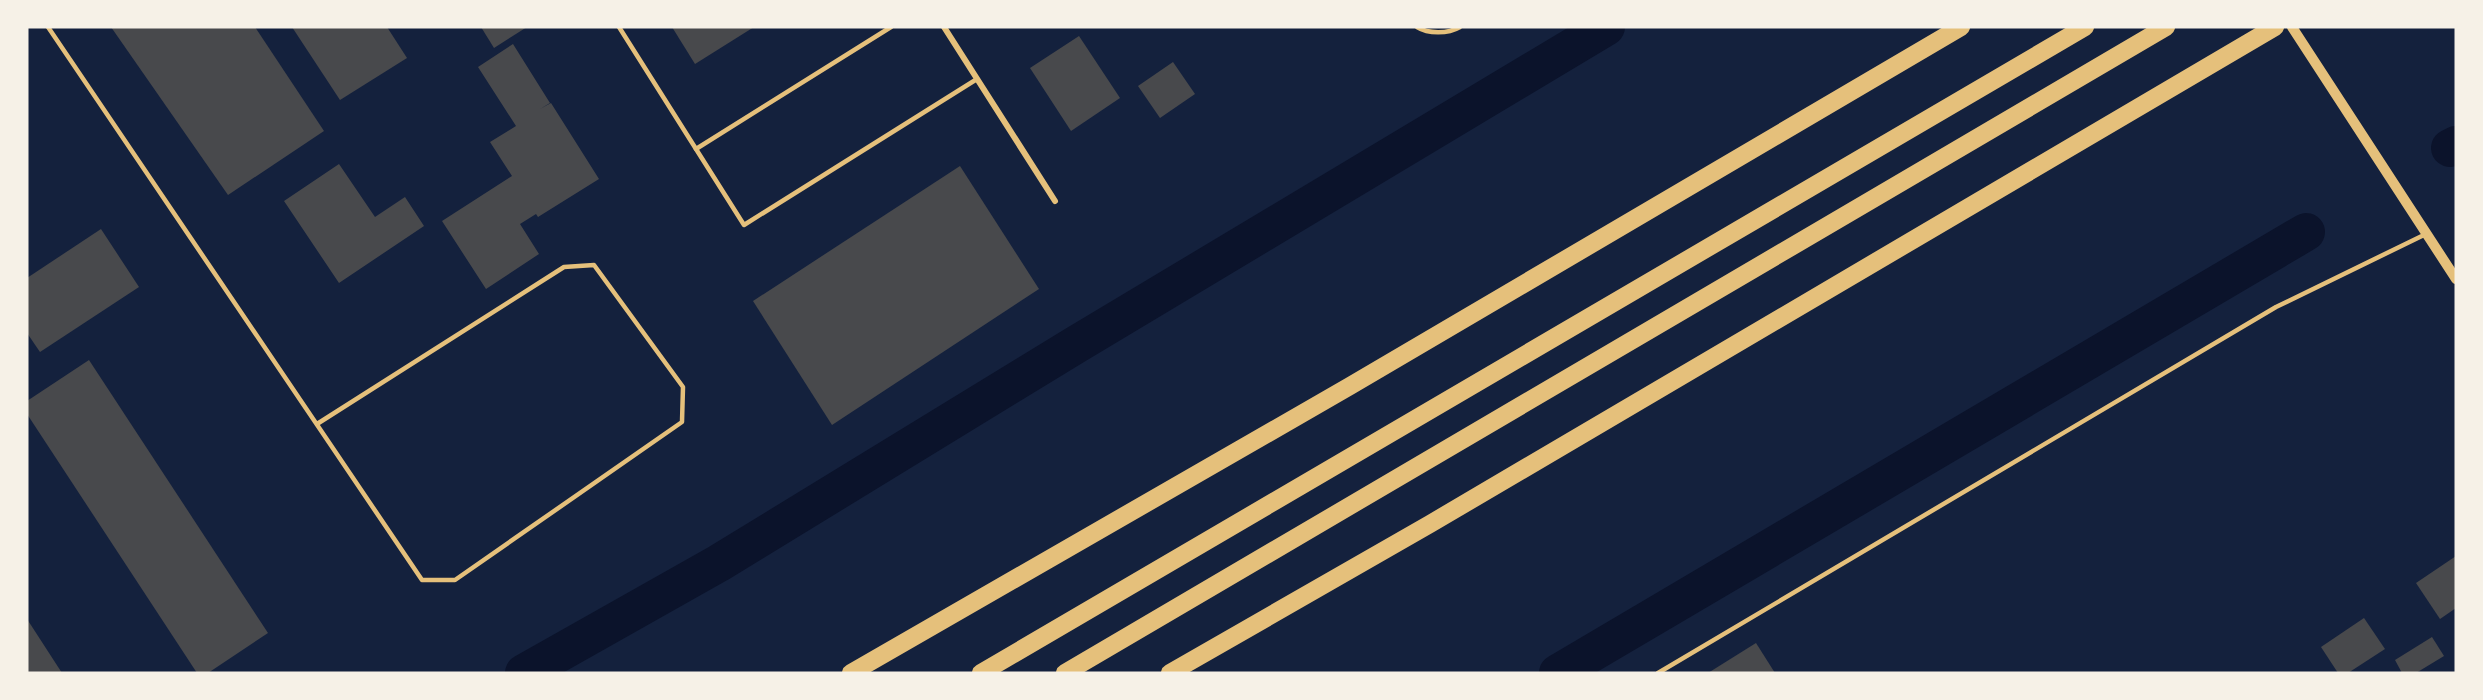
<svg xmlns="http://www.w3.org/2000/svg" width="2483" height="700" viewBox="0 0 2483 700" font-family="Arial,sans-serif">
	<rect width="100%" height="100%" fill="#14213d"/>
	<g fill="none" stroke-linecap="round" stroke-linejoin="round">
		<g stroke="#0b132b" stroke-width="38">
			<path d="M2450,148l6,-3"/>
			<path d="M524,673l195,-110 358,-219 529,-317"/>
			<path d="M1558,673l748,-441"/>
		</g>
	</g>
	<g fill="#48494c">
		<path d="M111,27h144l69,104 -96,64z"/>
		<path d="M292,27h95l20,31 -67,42z"/>
		<path d="M481,27h46l-33,21z"/>
		<path d="M672,27h82l-59,37z"/>
		<path d="M1079,36l41,62 -49,33 -41,-63z"/>
		<path d="M513,44l37,59 -10,6 11,-6 48,76 -61,38 -2,-3 -16,10 19,30 -53,35 -44,-68 70,-45 -22,-34 26,-16 -38,-59z"/>
		<path d="M1173,62l22,32 -35,24 -22,-32z"/>
		<path d="M339,164l36,53 30,-20 19,29 -85,57 -55,-82z"/>
		<path d="M960,166l79,123 -207,136 -79,-124z"/>
		<path d="M101,229l38,58 -99,65 -13,-19v-55z"/>
		<path d="M89,360l179,273 -60,40h-11l-170,-259v-13z"/>
		<path d="M2456,556v52l-16,11 -24,-36z"/>
		<path d="M2364,618l21,31 -37,24h-10l-17,-26z"/>
		<path d="M27,619l35,54h-35z"/>
		<path d="M2432,637l12,19 -28,17h-14l-7,-13z"/>
		<path d="M1756,643l19,30h-67z"/>
	</g>
	<g fill="none" stroke-linecap="round" stroke-linejoin="round">
		<g stroke="#e5c07b" stroke-width="4.5">
			<path d="M48,27l374,553h33l227,-158 1,-35 -89,-122 -30,2 -247,157"/>
			<path d="M619,27l77,122 195,-122"/>
			<path d="M1417,27c11,7 31,7 43,0"/>
			<path d="M696,149l48,76 233,-146"/>
			<path d="M1658,673l618,-366 150,-73"/>
		</g>
		<path stroke="#e5c07b" stroke-width="6" d="M944,27l111,174"/>
		<path stroke="#e5c07b" stroke-width="10" d="M2292,27l164,252"/>
		<g stroke="#e5c07b" stroke-width="18">
			<path d="M851,673l499,-287 611,-359"/>
			<path d="M981,673l1104,-646"/>
			<path d="M1065,673l1101,-646"/>
			<path d="M1170,673l260,-149 845,-497"/>
		</g>
	</g>
	<rect width="2483" height="700" fill="none" stroke="#f6f1e7" stroke-width="57"/>
</svg>
